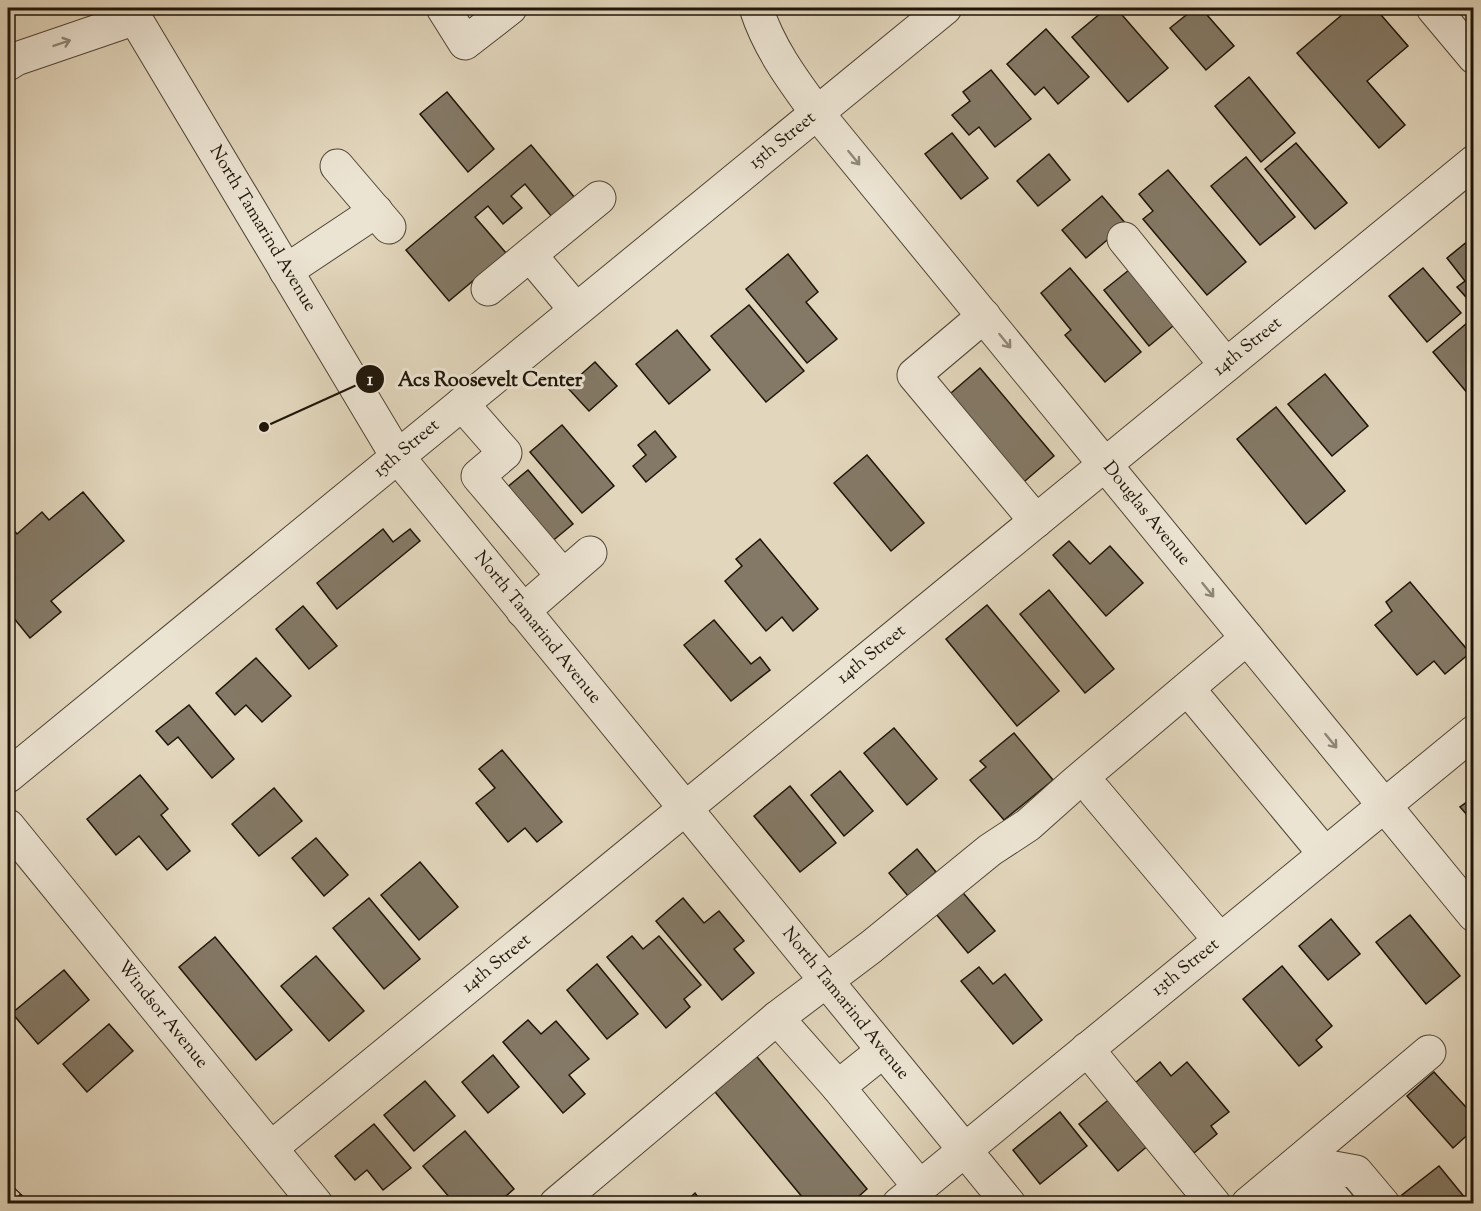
<svg xmlns="http://www.w3.org/2000/svg" width="1481" height="1211" viewBox="0 0 1481 1211" font-family="'Sorts Mill Goudy',serif">
	<rect width="100%" height="100%" fill="#e2d6bc"/>
	<filter id="stains"><feTurbulence type="fractalNoise" baseFrequency=".00333" numOctaves="4"/><feColorMatrix values="0 0 0 0 .2 0 0 0 0 .09 0 0 0 0 .02 0 0 0 .5 -.17"/></filter>
	<radialGradient id="worn" r=".72"><stop offset=".6" stop-color="#630" stop-opacity="0"/><stop offset="1" stop-color="#630" stop-opacity=".3"/></radialGradient>
	<g fill="#847966" stroke="#1e1509" stroke-width="1.5">
		<path d="M1107,8h9l52,60 -40,34 -56,-65z"/>
		<path d="M1195,8h6l33,38 -28,24 -36,-42z"/>
		<path d="M1350,8h25l33,38 -41,35 38,44 -26,23 -82,-95z"/>
		<path d="M1046,29l43,48 -31,27 -14,-17 -9,8 -28,-31z"/>
		<path d="M991,70l40,49 -36,28 -16,-20 -10,8 -17,-20 18,-14 -7,-9z"/>
		<path d="M1249,77l46,56 -34,29 -46,-56z"/>
		<path d="M447,92l47,57 -26,23 -48,-58z"/>
		<path d="M952,133l36,45 -27,21 -36,-45z"/>
		<path d="M1296,143l51,60 -32,26 -50,-60z"/>
		<path d="M531,145l44,53 -23,19 -27,-33 -14,12 11,12 -19,16 -15,-18 -13,11 31,36 -57,48 -43,-51z"/>
		<path d="M1049,154l21,26 -32,26 -21,-25z"/>
		<path d="M1246,157l49,60 -35,28 -49,-59z"/>
		<path d="M1168,170l78,92 -39,33 -64,-76 10,-8 -14,-17z"/>
		<path d="M1102,196l24,28 -40,34 -24,-28z"/>
		<path d="M1474,236v70l-17,-19 8,-6 -18,-23z"/>
		<path d="M788,254l30,38 -12,10 31,37 -30,24 -61,-74z"/>
		<path d="M1134,266l45,55 -30,25 -45,-56z"/>
		<path d="M1070,268l71,84 -36,30 -40,-47 6,-5 -30,-37z"/>
		<path d="M1423,268l38,45 -34,29 -38,-46z"/>
		<path d="M749,305l55,66 -38,31 -55,-66z"/>
		<path d="M1467,323l7,8v70l-41,-49z"/>
		<path d="M677,330l33,40 -41,34 -33,-40z"/>
		<path d="M595,362l22,24 -28,25 -22,-24z"/>
		<path d="M980,368l74,88 -36,31 -74,-88z"/>
		<path d="M1325,374l43,52 -36,30 -44,-52z"/>
		<path d="M1276,407l69,84 -39,33 -69,-85z"/>
		<path d="M562,425l52,61 -32,27 -52,-61z"/>
		<path d="M655,431l21,26 -30,25 -13,-16 13,-11 -8,-10z"/>
		<path d="M867,455l57,68 -33,28 -57,-68z"/>
		<path d="M528,470l45,54 -23,19 -45,-54z"/>
		<path d="M83,492l41,49 -73,60 10,11 -31,26 -22,-27v-88l9,11 25,-22 7,8z"/>
		<path d="M383,529l10,13 17,-13 10,12 -83,68 -20,-26z"/>
		<path d="M760,539l58,70 -25,22 -11,-14 -16,14 -41,-50 17,-15 -6,-7z"/>
		<path d="M1069,541l21,23 20,-18 33,37 -37,33 -53,-61z"/>
		<path d="M1410,582l60,71 -25,21 -11,-13 -17,14 -42,-50 17,-14 -6,-9z"/>
		<path d="M1049,590l65,79 -29,24 -65,-79z"/>
		<path d="M987,605l72,86 -42,35 -71,-87z"/>
		<path d="M303,606l34,40 -28,23 -33,-40z"/>
		<path d="M714,620l37,44 9,-7 10,13 -39,31 -47,-56z"/>
		<path d="M256,658l35,38 -29,26 -16,-17 -11,10 -19,-22z"/>
		<path d="M189,705l45,54 -22,19 -34,-41 -10,8 -12,-14z"/>
		<path d="M894,728l43,51 -30,26 -43,-52z"/>
		<path d="M1014,733l39,47 -49,40 -34,-40 16,-13 -6,-6z"/>
		<path d="M502,750l60,72 -25,20 -12,-14 -17,14 -32,-39 19,-15 -16,-19z"/>
		<path d="M840,771l33,40 -29,25 -33,-41z"/>
		<path d="M140,775l28,34 -7,6 29,36 -23,19 -28,-34 -23,19 -29,-36z"/>
		<path d="M790,786l46,57 -36,29 -46,-56z"/>
		<path d="M274,788l28,33 -43,35 -27,-32z"/>
		<path d="M1474,797v26l-14,-16z"/>
		<path d="M316,838l32,37 -24,21 -32,-38z"/>
		<path d="M917,849l19,23 -28,24 -19,-23z"/>
		<path d="M420,862l38,45 -39,33 -38,-45z"/>
		<path d="M959,888l36,43 -27,22 -36,-44z"/>
		<path d="M369,898l51,61 -36,30 -51,-61z"/>
		<path d="M683,898l21,25 15,-12 25,30 -10,8 20,24 -32,27 -66,-79z"/>
		<path d="M1410,915l50,61 -34,28 -50,-62z"/>
		<path d="M1331,919l29,35 -32,26 -29,-34z"/>
		<path d="M632,936l11,13 16,-13 42,49 -17,14 6,8 -24,21 -59,-71z"/>
		<path d="M215,937l77,93 -36,30 -77,-93z"/>
		<path d="M316,956l48,55 -35,30 -48,-55z"/>
		<path d="M597,964l41,50 -31,25 -40,-49z"/>
		<path d="M1282,966l50,60 -16,14 6,7 -23,19 -56,-67z"/>
		<path d="M979,967l14,17 12,-10 37,46 -29,24 -52,-63z"/>
		<path d="M64,970l25,30 -51,44 -26,-31z"/>
		<path d="M528,1020l13,14 15,-13 33,38 -20,16 16,19 -22,19 -60,-71z"/>
		<path d="M109,1024l24,27 -46,41 -24,-28z"/>
		<path d="M753,1052l114,137 -17,15h-42l-97,-117z"/>
		<path d="M493,1055l26,32 -31,26 -26,-31z"/>
		<path d="M1160,1062l11,14 16,-14 42,50 -18,14 6,8 -23,19 -59,-70z"/>
		<path d="M1434,1072l40,44v13l-21,19 -46,-52z"/>
		<path d="M425,1081l30,35 -41,35 -30,-36z"/>
		<path d="M1112,1097l38,47 -32,27 -39,-47z"/>
		<path d="M1060,1112l27,34 -47,38 -27,-34z"/>
		<path d="M374,1124l37,44 -28,22 -16,-20 -12,10 -20,-24z"/>
		<path d="M465,1131l49,58 -17,15h-42l-32,-38z"/>
		<path d="M1439,1166l31,38h-61l-7,-9z"/>
		<path d="M695,1193l8,11h-20z"/>
	</g>
	<g fill="none" stroke-linecap="round" stroke-linejoin="round">
		<g stroke="#4f4536" stroke-width="35">
			<g id="minor">
				<path d="M129,8l268,448 612,748"/>
				<path d="M443,8l22,35 45,-35"/>
				<path d="M756,8c13,40 36,71 61,105l657,802"/>
				<path d="M1433,8l41,49"/>
				<path d="M8,64l8,-5 120,-41"/>
				<path d="M337,166l52,61"/>
				<path d="M1124,239l102,126"/>
				<path d="M530,255l46,55"/>
				<path d="M286,271l90,-60"/>
				<path d="M488,289l111,-91"/>
				<path d="M984,316l-70,59 122,146"/>
				<path d="M462,404l43,49 -27,23 85,100"/>
				<path d="M523,611l67,-58"/>
				<path d="M1188,689l137,165"/>
				<path d="M8,776l937,-768"/>
				<path d="M1095,792l125,148"/>
				<path d="M8,826l308,378"/>
				<path d="M1087,1049l127,155"/>
				<path d="M838,1087l45,-36"/>
				<path d="M271,1148l1203,-986"/>
				<path d="M1318,1181l20,23"/>
				<path d="M919,1186l-81,-99 -61,-69 94,-71 119,-97 38,-25 46,-41 173,-146"/>
				<path d="M556,1204l221,-186"/>
				<path d="M899,1204l575,-472"/>
				<path d="M1248,1204l181,-152"/>
				<path d="M1290,1204l44,-36 22,4 27,32"/>
			</g>
		</g>
		<use href="#minor" stroke="#ece4d3" stroke-width="33"/>
		<g stroke="#1e1509" stroke-width="7">
			<path id="rail" d="M8,1186l19,18"/>
		</g>
		<use href="#rail" stroke="#ece4d3" stroke-width="4.5" stroke-dasharray="14" stroke-linecap="butt"/>
	</g>
	<defs><path id="oneway-shaft" d="M-6 0H5M1.5-3L5.5 0L1.5 3" fill="none" stroke-width="1.6" stroke-linecap="round" stroke-linejoin="round" transform="scale(1.5)"/></defs>
	<g stroke="#8f8778">
		<use href="#oneway-shaft" transform="translate(62 43) rotate(-19)"/>
		<use href="#oneway-shaft" transform="translate(854 158) rotate(51)"/>
		<use href="#oneway-shaft" transform="translate(1005 341) rotate(51)"/>
		<use href="#oneway-shaft" transform="translate(1208 590) rotate(51)"/>
		<use href="#oneway-shaft" transform="translate(1331 741) rotate(51)"/>
	</g>
	<g text-anchor="middle" dominant-baseline="central" stroke-width="6" stroke-linejoin="round" paint-order="stroke">
		<g font-size="18" fill="#1e1509" stroke="#ece4d3">
			<text transform="translate(783 141) rotate(-39)">15th Street</text>
			<text transform="translate(262 229) rotate(59)">North Tamarind Avenue</text>
			<text transform="translate(1248 347) rotate(-39)">14th Street</text>
			<text transform="translate(407 449) rotate(-40)">15th Street</text>
			<text transform="translate(1146 514) rotate(51)">Douglas Avenue</text>
			<text transform="translate(537 628) rotate(51)">North Tamarind Avenue</text>
			<text transform="translate(872 655) rotate(-39)">14th Street</text>
			<text transform="translate(497 964) rotate(-39)">14th Street</text>
			<text transform="translate(1186 968) rotate(-39)">13th Street</text>
			<text transform="translate(845 1004) rotate(51)">North Tamarind Avenue</text>
			<text transform="translate(162 1015) rotate(51)">Windsor Avenue</text>
		</g>
	</g>
	<path fill="none" stroke="#1e1509" stroke-width="2" d="M264 427L370 379"/>
	<g fill="#1e1509" stroke="#ece4d3" stroke-width="2">
		<circle cx="264" cy="427" r="6"/>
		<circle cx="370" cy="379" r="15"/>
	</g>
	<g font-size="18" text-anchor="middle" font-weight="bold" fill="#fff">
		<text x="370" y="385">1</text>
	</g>
	<g font-size="20" text-anchor="middle" font-weight="bold" fill="#1e1509" stroke="#ece4d3" stroke-width="6" stroke-linejoin="round" paint-order="stroke">
		<text x="490" y="386">Acs Roosevelt Center</text>
	</g>
	<rect width="1481" height="1211" fill="none" stroke="#e2d6bc" stroke-width="30"/>
	<rect x="9" y="9" width="1463" height="1193" fill="none" stroke="#1e1509" stroke-width="3"/>
	<rect x="15" y="15" width="1451" height="1181" fill="none" stroke="#1e1509" stroke-width="1.5"/>
	<rect width="100%" height="100%" filter="url(#stains)"/>
	<rect width="100%" height="100%" fill="url(#worn)"/>
</svg>
